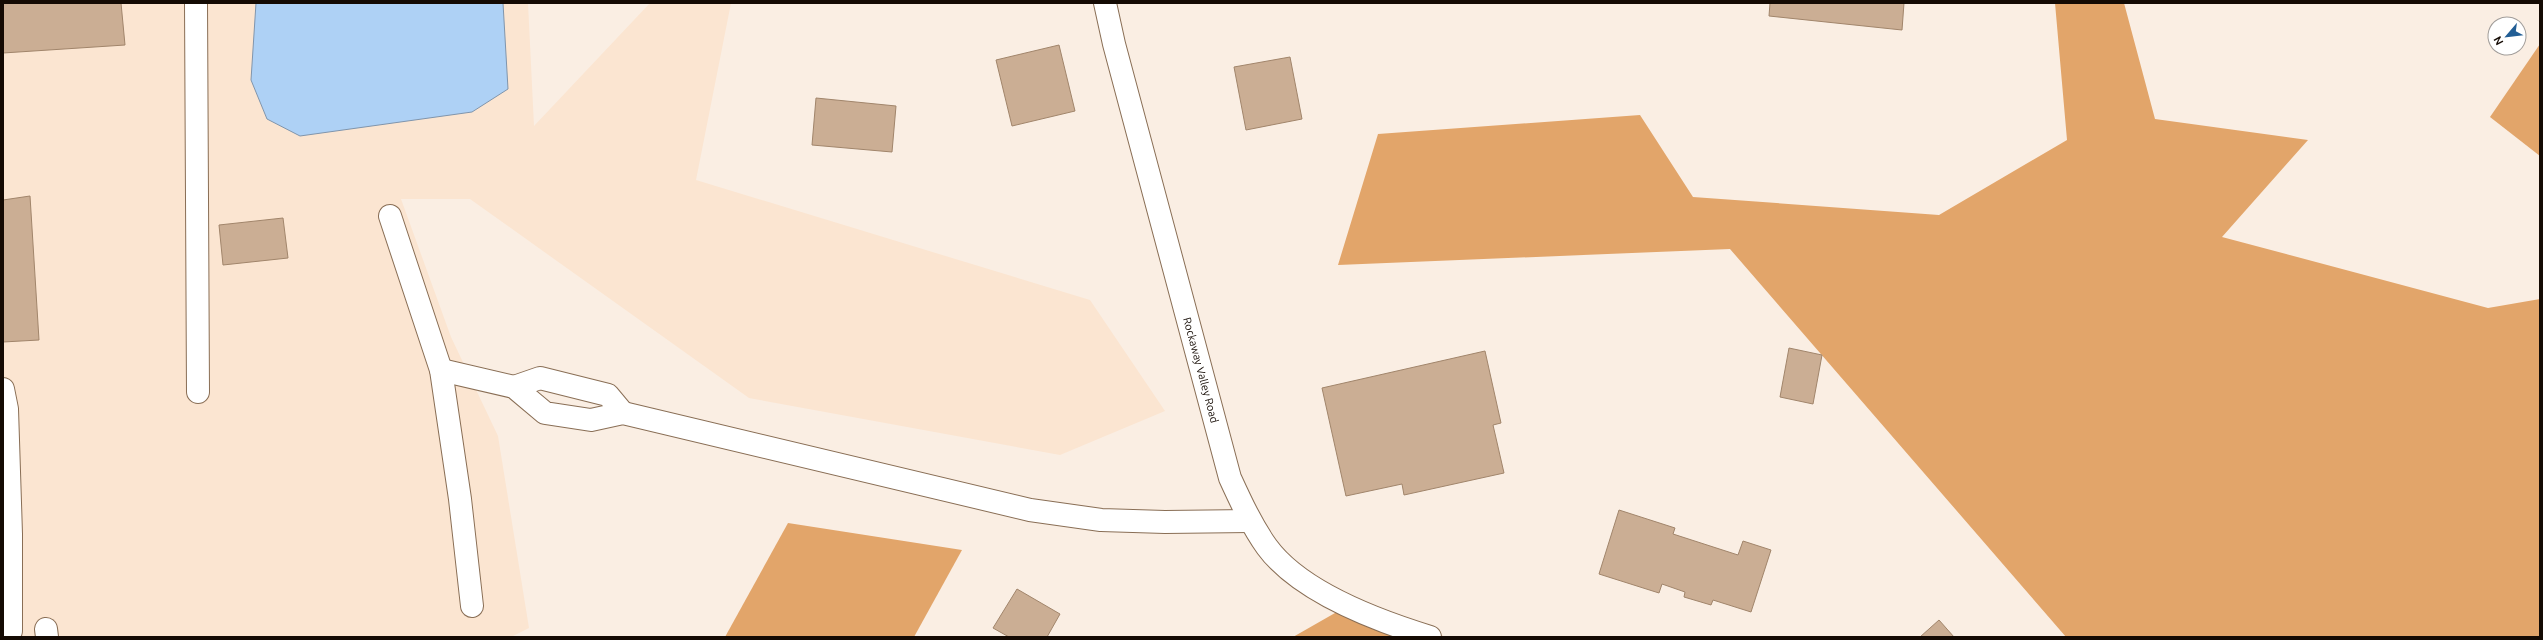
<svg xmlns="http://www.w3.org/2000/svg" width="2543" height="640" viewBox="0 0 2543 640" font-family="Ubuntu,sans-serif">
	<rect width="100%" height="100%" fill="#faeee3"/>
	<path fill="#fbe5d1" d="M3,3h525l6,123 116,-123h81l-35,177 394,120 75,111 -105,44 -311,-57 -279,-199h-69l50,138 47,99 31,192 -18,9h-508z"/>
	<g fill="#e2a56a">
		<path d="M2055,3h69l31,116 153,21 -86,97 266,71 52,-9v338h-474l-336,-388 -392,16 40,-131 262,-19 53,82 246,18 128,-75z"/>
		<path d="M2540,44v112l-50,-39z"/>
		<path d="M788,523l174,27 -48,87h-189z"/>
		<path d="M1349,605l97,32h-153z"/>
	</g>
	<path fill="#aed1f5" stroke="#8095ac" d="M256,3h247l5,86 -36,23 -172,24 -33,-17 -16,-39z"/>
	<g fill="#cbae94" stroke="#a1856b">
		<path d="M3,3h118l4,42 -122,8z"/>
		<path d="M1770,3h134l-2,27 -133,-14z"/>
		<path d="M1059,45l16,66 -63,15 -16,-66z"/>
		<path d="M1290,57l12,62 -56,11 -12,-63z"/>
		<path d="M816,98l80,8 -4,46 -80,-7z"/>
		<path d="M30,196l9,144 -36,2v-142z"/>
		<path d="M283,218l5,40 -65,7 -4,-40z"/>
		<path d="M1789,348l33,7 -9,49 -33,-7z"/>
		<path d="M1485,351l16,72 -8,2 11,48 -100,22 -2,-11 -56,12 -24,-108z"/>
		<path d="M1619,510l56,18 -2,6 65,21 5,-14 28,9 -20,62 -38,-12 -2,5 -27,-8 1,-5 -23,-8 -3,9 -60,-19z"/>
		<path d="M1017,589l43,25 -13,23h-38l-16,-9z"/>
		<path d="M1939,620l15,17h-34z"/>
	</g>
	<g fill="none" stroke-linecap="round" stroke-linejoin="round">
		<g stroke="#896e55" stroke-width="24">
			<g id="service">
				<path d="M196,3l2,389"/>
				<path d="M390,216l51,154 19,129 12,107"/>
				<path d="M441,370l73,17 31,26 46,7 32,-7 407,97 71,10 64,2 85,-1"/>
				<path d="M514,387l26,-9 68,17 15,18"/>
				<path d="M3,389l4,20 4,125v97"/>
				<path d="M46,629l1,8"/>
			</g>
		</g>
		<g stroke="#896e55" stroke-width="24">
			<path id="tertiary" d="M1105,3l9,41 116,434c11,24 22,48 37,69 33,45 111,74 163,90"/>
		</g>
		<use href="#service" stroke="#fff" stroke-width="22"/>
		<use href="#tertiary" stroke="#fff" stroke-width="22"/>
	</g>
	<g text-anchor="middle" dominant-baseline="central" stroke-width="3.5" stroke-linejoin="round" paint-order="stroke">
		<g font-size="11" fill="#140a03" stroke="#fff">
			<text transform="translate(1201 370) rotate(75)">Rockaway Valley Road</text>
		</g>
	</g>
	<rect width="2543" height="640" fill="none" stroke="#140a03" stroke-width="8"/>
	<g transform="translate(2507 36) rotate(242)"><circle r="19" fill="#ffffff" stroke="#a19d9a"/>
	<path d="M0-3L7 15L0 10L-7 15Z" fill="#225e95"/>
	<text y="-6" font-size="11" font-weight="bold" text-anchor="middle" fill="#140a03">N</text>
	</g>
</svg>
